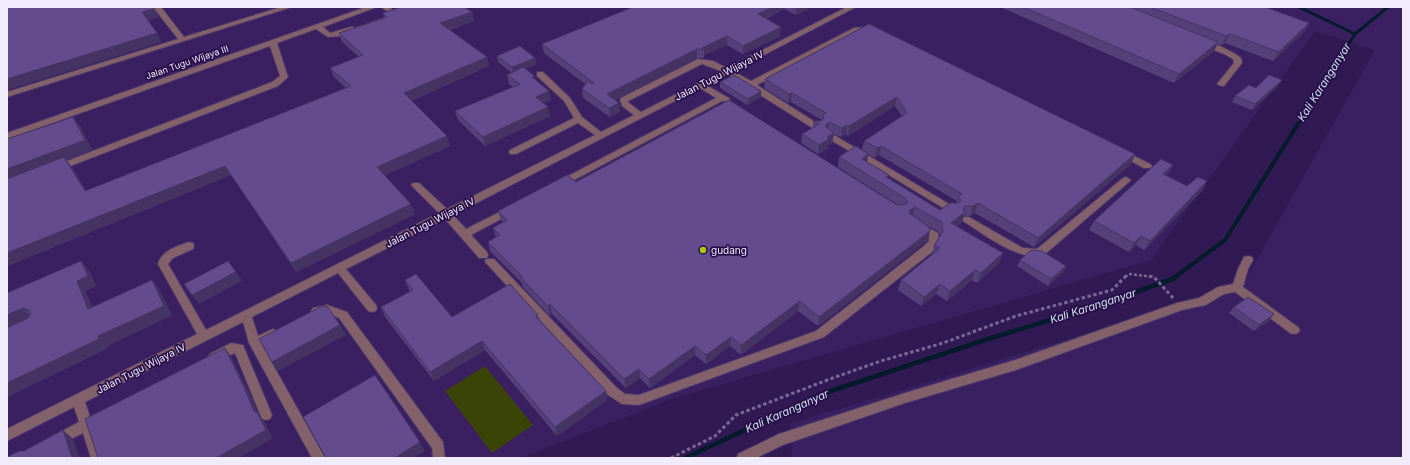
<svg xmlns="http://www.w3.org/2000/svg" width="1410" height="465" viewBox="0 0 1410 465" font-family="Inter,sans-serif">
	<rect width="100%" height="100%" fill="#311a53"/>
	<path fill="#3a2061" d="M7,7h1396v451h-611l-2,-34 452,-138 133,-236 -60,-19 -164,229 -477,138 -153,60h-514z"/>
	<path fill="#3b4407" d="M485,366l48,59 -41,28 -47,-62z"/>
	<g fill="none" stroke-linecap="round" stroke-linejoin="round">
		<g stroke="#031b2a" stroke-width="3">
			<path d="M1299,7l56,27"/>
			<path d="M1298,125l57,-91 33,-27"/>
		</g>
		<path stroke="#031b2a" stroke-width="4" d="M1175,277l50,-37 73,-116"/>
		<path stroke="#031b2a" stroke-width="4.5" d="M685,458l137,-64 163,-54 98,-30 90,-31 4,-3"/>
		<g stroke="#4c376b" stroke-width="2">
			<g id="minor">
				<path d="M153,7h8l23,30 97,-30h11l-285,90v-5l171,-53z"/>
				<path d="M366,7h11l-54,20 7,6 21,-6h3v4l-13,5 -13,1 -12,-8 -39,14 11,34 -10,9 -218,84h-6l-2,-2 2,-2 218,-84 8,-6 -10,-30 -263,93v-6z"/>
				<path d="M381,7h8l9,7 -4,2z"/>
				<path d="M847,7h9l-123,64 18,10 103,-53 14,-1v4l-9,1 -102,53 63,40 1,2 -1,2h-6l-87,-55 -21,11 23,13 1,2 -1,2 -7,-1 -161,86h-6l-2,-2 2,-2 161,-85 -16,-10 -247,127 13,14 42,-21h6l2,2 -2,2 -43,23 16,17 1,3 -1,3h-8l-34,-39 -99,50 30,36 1,3 -1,3 -4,1 -4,-1 -30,-38 -86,44 6,19 15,-7 4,2 2,3 -2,3 -15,8 63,113h-13l-63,-115 -6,-21 -158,80 5,15 10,-4 4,1 2,4 -2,4 -11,6 10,30h-12l-8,-25 -26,13 -4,-2 -2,-4 2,-4 26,-14 -5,-15 -67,34v-12l190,-95 -39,-70c3,-13 19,-18 31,-22l4,1 1,3 -1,3 -20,9 -5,6 38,66 233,-117 -28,-28 2,-2h6l28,26 148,-74 -17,-12 -62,31h-6l-1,-2 1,-2 64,-32 -10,-17 -27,-25v-4h6l27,26 12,19 19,15 33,-17 -12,-9 -2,-6 1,-2 77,-39 15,2 14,7zM702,64l19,7 -80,41 -12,-9 -1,-2z"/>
				<path d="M1201,41c9,-1 33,11 40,17l1,5 -18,23h-3l-4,-2 17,-21 -1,-4 -9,-5 -23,-9z"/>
				<path d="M829,132l125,75 2,2 -2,2h-6l-122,-74 -1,-2z"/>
				<path d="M1122,150l28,14 2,2 -2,2h-6l-25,-13 -1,-2z"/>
				<path d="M1126,177l5,3 -2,2 -85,73c-26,7 -60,-21 -81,-34l-2,-2 2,-2h6l54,31 14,1 86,-71z"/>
				<path d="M920,223l18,10 1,9 -7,10 -108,85 -185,68 -17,-1 -14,-9 -123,-133 1,-3h8l122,128 9,7 14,1 177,-64 108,-85 5,-5v-4l-14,-11z"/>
				<path d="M1248,256l4,1 1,3 -5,9 -5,18 55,40 2,3 -2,3 -4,1 -4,-1 -55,-41 -11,2 -18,11 -24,5 -166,60 -111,33 -122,42 -27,13h-19l1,-4 41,-20 126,-41 110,-33 162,-57 22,-5 19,-11 15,-3 5,-15 6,-12z"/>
				<path d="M327,305l20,7 96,130 2,16h-12l-1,-10 -93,-130c-13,-6 -17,-1 -26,-4l-2,-3 2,-3z"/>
				<path d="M231,343l12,2 29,70 -2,4 -4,1 -4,-1 -27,-66 -21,9 -4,-2 -2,-3 2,-3z"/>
			</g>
		</g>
		<path stroke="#786892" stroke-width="2.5" stroke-dasharray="3 2" stroke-linecap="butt" d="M1125,277l4,-3 25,3"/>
		<g stroke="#786892" stroke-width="3" stroke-dasharray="3.5 2.5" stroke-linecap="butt">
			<path d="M1149,276l5,1 20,22"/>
			<path d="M671,458l44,-22 21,-21 94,-36 51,-18 62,-18 73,-27 96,-26 14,-14"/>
		</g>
		<use href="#minor" fill="#82616b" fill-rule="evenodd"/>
	</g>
	<g fill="#55407a">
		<path d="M633,7h179l-16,8 -12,-6 -18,10 14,17 -37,18 -16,-9 -23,10v3h-7l-82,42 5,12 -10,5 -27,-19 -1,-9 3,-5 -41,-31 -2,-9z"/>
		<path d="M1000,7h265l44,16 -5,9 -31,29 -48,-18 -3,2 -4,-1 -4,7 -40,32z"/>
		<path d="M472,12l2,9 -24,9 37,27 2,9 -78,35 39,45 -65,29 30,39 -119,58 -65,-97 -224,91 73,-140 12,24 -26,10 6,7 14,24 260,-103 -12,-11 -4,-9 29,-11 -17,-15 -3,-9 45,-16 -1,-4z"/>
		<path d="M869,24l262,140 -97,83 -59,-34 -5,3h-6l-2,6 -5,4 42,37 -22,20 -5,-3 -25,21 -11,-7 -15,12 -23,-16 3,-10 31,-25v-1l2,-9 6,-8 -1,-5 -16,-9 7,8 -2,9 -110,86 -20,-15 -57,44 -11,-9 -24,18 -11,-9 -45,33 -10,-10 -14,10 -74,-74 -2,2 -27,-29 -1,-4 -32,-32 -2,-9 8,-5 -3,-9 10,-6 -2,-1 -3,-10 78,-29 322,23 -60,-38 1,-10 29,-3 -1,8 22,13 -1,3 52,32 16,-7 1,-2 -78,-46 -4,3 -13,-8 2,-9 38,-25 -7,-10 -47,30 -2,-2 -5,3 -7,-3 -2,9 -4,2v3l-10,6 -17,-11 1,-9 11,-6v-7h8l1,-1 -31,-18 -3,1 -24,-15 1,-9z"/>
		<path d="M497,56l38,2 1,6 -11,5 11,11 15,20 -7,3 6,13 -65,30 -27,-26 -3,-9 58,-24 -4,-3 -2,-9 5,-2 -14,-11z"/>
		<path d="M720,82l41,9v6l-14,8 -27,-17z"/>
		<path d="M1278,86l-26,24 -20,-8 3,-6 21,-8z"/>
		<path d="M1173,165l-5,9 -2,2 21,10 20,-5 -5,10 -58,59 -8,-5 -7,7 -40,-22 5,-9z"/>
		<path d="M1020,260l46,6 -3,6 -15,14 -31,-20z"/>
		<path d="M81,261l8,10 7,15 -11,5 7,16 60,-27 7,10 13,25 -65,31 1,2 -101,49v-104z"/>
		<path d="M405,280l47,37 86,-2 2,5 66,71 1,9 -50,36 -72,-86 -51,31 -49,-64 -4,-10 29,-15 -1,-2z"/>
		<path d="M1234,307l35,14 -15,10 -25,-18z"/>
	</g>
	<g fill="#453463">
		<path d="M773,7h12l-1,2 -27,14 1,-9z"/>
		<path d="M796,7h16l-16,8z"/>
		<path d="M154,9l5,8 -12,4 -5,-9z"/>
		<path d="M472,12l2,9 -31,11 -3,-9z"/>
		<path d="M1309,23l-5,9 -31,29 6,-9z"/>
		<path d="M781,27l-1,9 -37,18v-8z"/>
		<path d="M157,33l5,9 -155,48v-11z"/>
		<path d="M1230,34l-5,9 -3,2 4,-9z"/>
		<path d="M727,36v9l-23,10v-6l-2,-1z"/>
		<path d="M1218,42l-4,9 -40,32 5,-9z"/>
		<path d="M697,49v9l-89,45 -1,-9z"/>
		<path d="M487,57l2,9 -82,37 -3,-10z"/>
		<path d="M535,58l1,6 -23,10 -1,-7z"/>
		<path d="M1282,80l-4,6 -26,24 3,-6z"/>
		<path d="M549,91l2,9 -13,6 -2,-9z"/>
		<path d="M761,91v6l-14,8 1,-6z"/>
		<path d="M792,93l-1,9 -3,1 1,-9z"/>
		<path d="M897,97l-2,9 -47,30 1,-10z"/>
		<path d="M619,103l1,9 -10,5 -1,-9z"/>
		<path d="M548,107l2,9 -65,30 -2,-9z"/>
		<path d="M73,117l7,9 12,24 -26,10 6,7 20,34 -85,-19v-13z"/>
		<path d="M829,122l-1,9 -3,-5z"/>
		<path d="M847,125l-1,9 -5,3 1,-9z"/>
		<path d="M834,133l-2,10 -4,2v3l-10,6 1,-9 8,-8z"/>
		<path d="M447,136l3,10 -69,31 -4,-10z"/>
		<path d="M881,146l-2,9 -4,3 2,-10z"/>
		<path d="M868,154l-1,9 -5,-4z"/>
		<path d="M1135,154l-4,10 -97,83 4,-9z"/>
		<path d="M1173,165l-5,9 -10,9 5,-9z"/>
		<path d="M225,166l6,9 -224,91v-13z"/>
		<path d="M1207,181l-5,10 -58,59 6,-9z"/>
		<path d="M978,203l-3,10 -5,3 3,-10z"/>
		<path d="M411,204l4,10 -119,58 -5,-9z"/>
		<path d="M965,206l-3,8 3,-2 -3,10 -14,10 3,-9z"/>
		<path d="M915,207l-3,10 -5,3 3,-10z"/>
		<path d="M930,231l-2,9 -110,86 1,-9z"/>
		<path d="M1141,236l-5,9 -7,7 5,-9z"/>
		<path d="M1003,253l-4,10 -22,20 4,-10z"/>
		<path d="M81,261l8,10 7,15 -11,5 11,27 -8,-9 -11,-28z"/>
		<path d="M1066,266l-3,6 -15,14 3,-7z"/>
		<path d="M975,270l-3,10 -25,21 3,-10z"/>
		<path d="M236,272l6,9 -43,23 -7,-9z"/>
		<path d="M152,280l7,10 13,25 -65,31 1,2 -101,49v-14l91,-47z"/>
		<path d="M940,284l-4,10 -15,12 3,-9z"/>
		<path d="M800,301l-2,10 -57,44v-10z"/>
		<path d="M550,304l2,10 -2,2 -2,-10z"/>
		<path d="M23,308l9,10 -25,10v-13z"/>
		<path d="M1274,314l-5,7 -15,10 5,-6z"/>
		<path d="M340,325l6,10 -68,36 -6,-9z"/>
		<path d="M731,337l-1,9 -24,18v-9z"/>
		<path d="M482,341l3,9 -51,31 -4,-9z"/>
		<path d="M695,346v9l-45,33 -1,-9z"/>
		<path d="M225,348l6,9 20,39 7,17 6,8 9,17 -34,20h-23l38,-47z"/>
		<path d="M639,369l1,9 -14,10 -2,-9z"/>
		<path d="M606,391l1,9 -50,36 -2,-9z"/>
		<path d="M63,430l10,9 6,19h-7z"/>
		<path d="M420,442l5,9 -12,7h-18z"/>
	</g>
	<g fill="#634b8e" stroke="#453463">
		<path d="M7,7h146l1,2 -12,3 15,21 -150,46z"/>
		<path d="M401,7h63l8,5 -32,11 47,34 -83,36 43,43 -70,31 34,37 -120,59 -66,-97 -218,87v-74l57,-22 21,34 266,-105 -21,-18 33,-13 -24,-22 48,-16 -4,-4z"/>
		<path d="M633,7h140l-15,7 23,13 -38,19 -16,-10 -25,12 2,1h-7l-90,45 12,9 -10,5 -27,-19 6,-8 4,3 2,-1 -52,-39z"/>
		<path d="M1023,7h107l88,35 -39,32z"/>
		<path d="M1150,7h115l44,16 -30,29 -49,-18 -4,2z"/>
		<path d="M869,24l266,130 -97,84 -60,-35 -5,3h-8l-2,4 2,2 -14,11 52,30 -22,20 -6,-3 -25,21 -10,-7 -16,13 -23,-17 39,-32 -6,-3 9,-13 -1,-10 -27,-15 -5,3 -1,3 21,15v3l-111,86 -19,-16 -59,44 -10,-8 -25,18 -11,-9 -46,33 -10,-10 -15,10 -74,-75 -2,2 -27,-28 2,-1 -35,-35 12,-7 -7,-7 14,-8 -9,-9 69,-36 9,7 153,-82 168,105h7l4,-3 -3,-4 -66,-41 17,-11 12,8 -6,5 27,16 -3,2 54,33 10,-7h8l3,-3 -3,-3 4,-3 -81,-48 -4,2 -13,-7 43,-28 -10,-16 -48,29 -2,-1 -5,3 -13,-6 -4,4 9,7 -7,4 2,2 -10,6 -17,-11 17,-10 -6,-3h8l3,-3 -1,-3 3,-2 -34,-20 -3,1 -24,-15z"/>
		<path d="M520,46l15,12 -23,9 -15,-11z"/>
		<path d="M523,67l12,9 -3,1 17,14 -13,6 12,10 -65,30 -28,-26 65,-27 -13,-9z"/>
		<path d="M734,75l27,16 -13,8 -28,-17z"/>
		<path d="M1269,75l13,5 -27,24 -20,-8 14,-11 7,3z"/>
		<path d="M73,117l12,23 -78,29v-30z"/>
		<path d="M1161,159l12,6 -10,9 24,12 11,-9 9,4 -57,60 -9,-5 -7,7 -40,-22z"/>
		<path d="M1031,250l11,1 24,15 -15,13 -31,-19z"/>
		<path d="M81,261l7,15 -11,5 11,28 64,-29 12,26 -66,30 1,3 -92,44v-55l21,-10 3,-4 -2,-4 -6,-2 -16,7v-22z"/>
		<path d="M228,261l8,11 -44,23 -8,-11z"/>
		<path d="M416,274l36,43 58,-33 28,31 -2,2 70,74 -51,36 -73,-86 -52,31 -49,-65 32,-17 -8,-10z"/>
		<path d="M1248,297l26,17 -15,11 -25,-18z"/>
		<path d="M322,306l6,1 12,18 -68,37 -13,-23z"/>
		<path d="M225,348l19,39 10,24 3,1 9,18 -50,28h-118l-13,-39z"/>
		<path d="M375,375l45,67 -25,16h-69l-23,-41z"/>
		<path d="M63,430l9,28h-65v-1l12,-6h5z"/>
	</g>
	<circle fill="#adc60e" stroke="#270e48" stroke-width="1.5" cx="703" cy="250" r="4"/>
	<g text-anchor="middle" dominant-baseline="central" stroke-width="3.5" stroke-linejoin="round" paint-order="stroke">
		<g font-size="9" fill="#f0ecfb" stroke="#270e48">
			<text transform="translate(187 62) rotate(-19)">Jalan Tugu Wijaya III</text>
		</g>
		<g font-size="10" fill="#f0ecfb" stroke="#270e48">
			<text transform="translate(719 75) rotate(-27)">Jalan Tugu Wijaya IV</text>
			<text transform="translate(430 222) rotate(-27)">Jalan Tugu Wijaya IV</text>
			<text transform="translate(141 368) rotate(-27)">Jalan Tugu Wijaya IV</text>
		</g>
		<g font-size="10" fill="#f0ecfb" stroke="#270e48" text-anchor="start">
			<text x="711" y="250">gudang</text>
		</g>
		<g font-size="11" font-style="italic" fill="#d0e3f0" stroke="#270e48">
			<text transform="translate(1324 82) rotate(-58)">Kali Karanganyar</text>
			<text transform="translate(1093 306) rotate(-18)">Kali Karanganyar</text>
			<text transform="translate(787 411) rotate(-24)">Kali Karanganyar</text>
		</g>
	</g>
	<rect width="1410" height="465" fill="none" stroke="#f0ecfb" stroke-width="16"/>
</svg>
